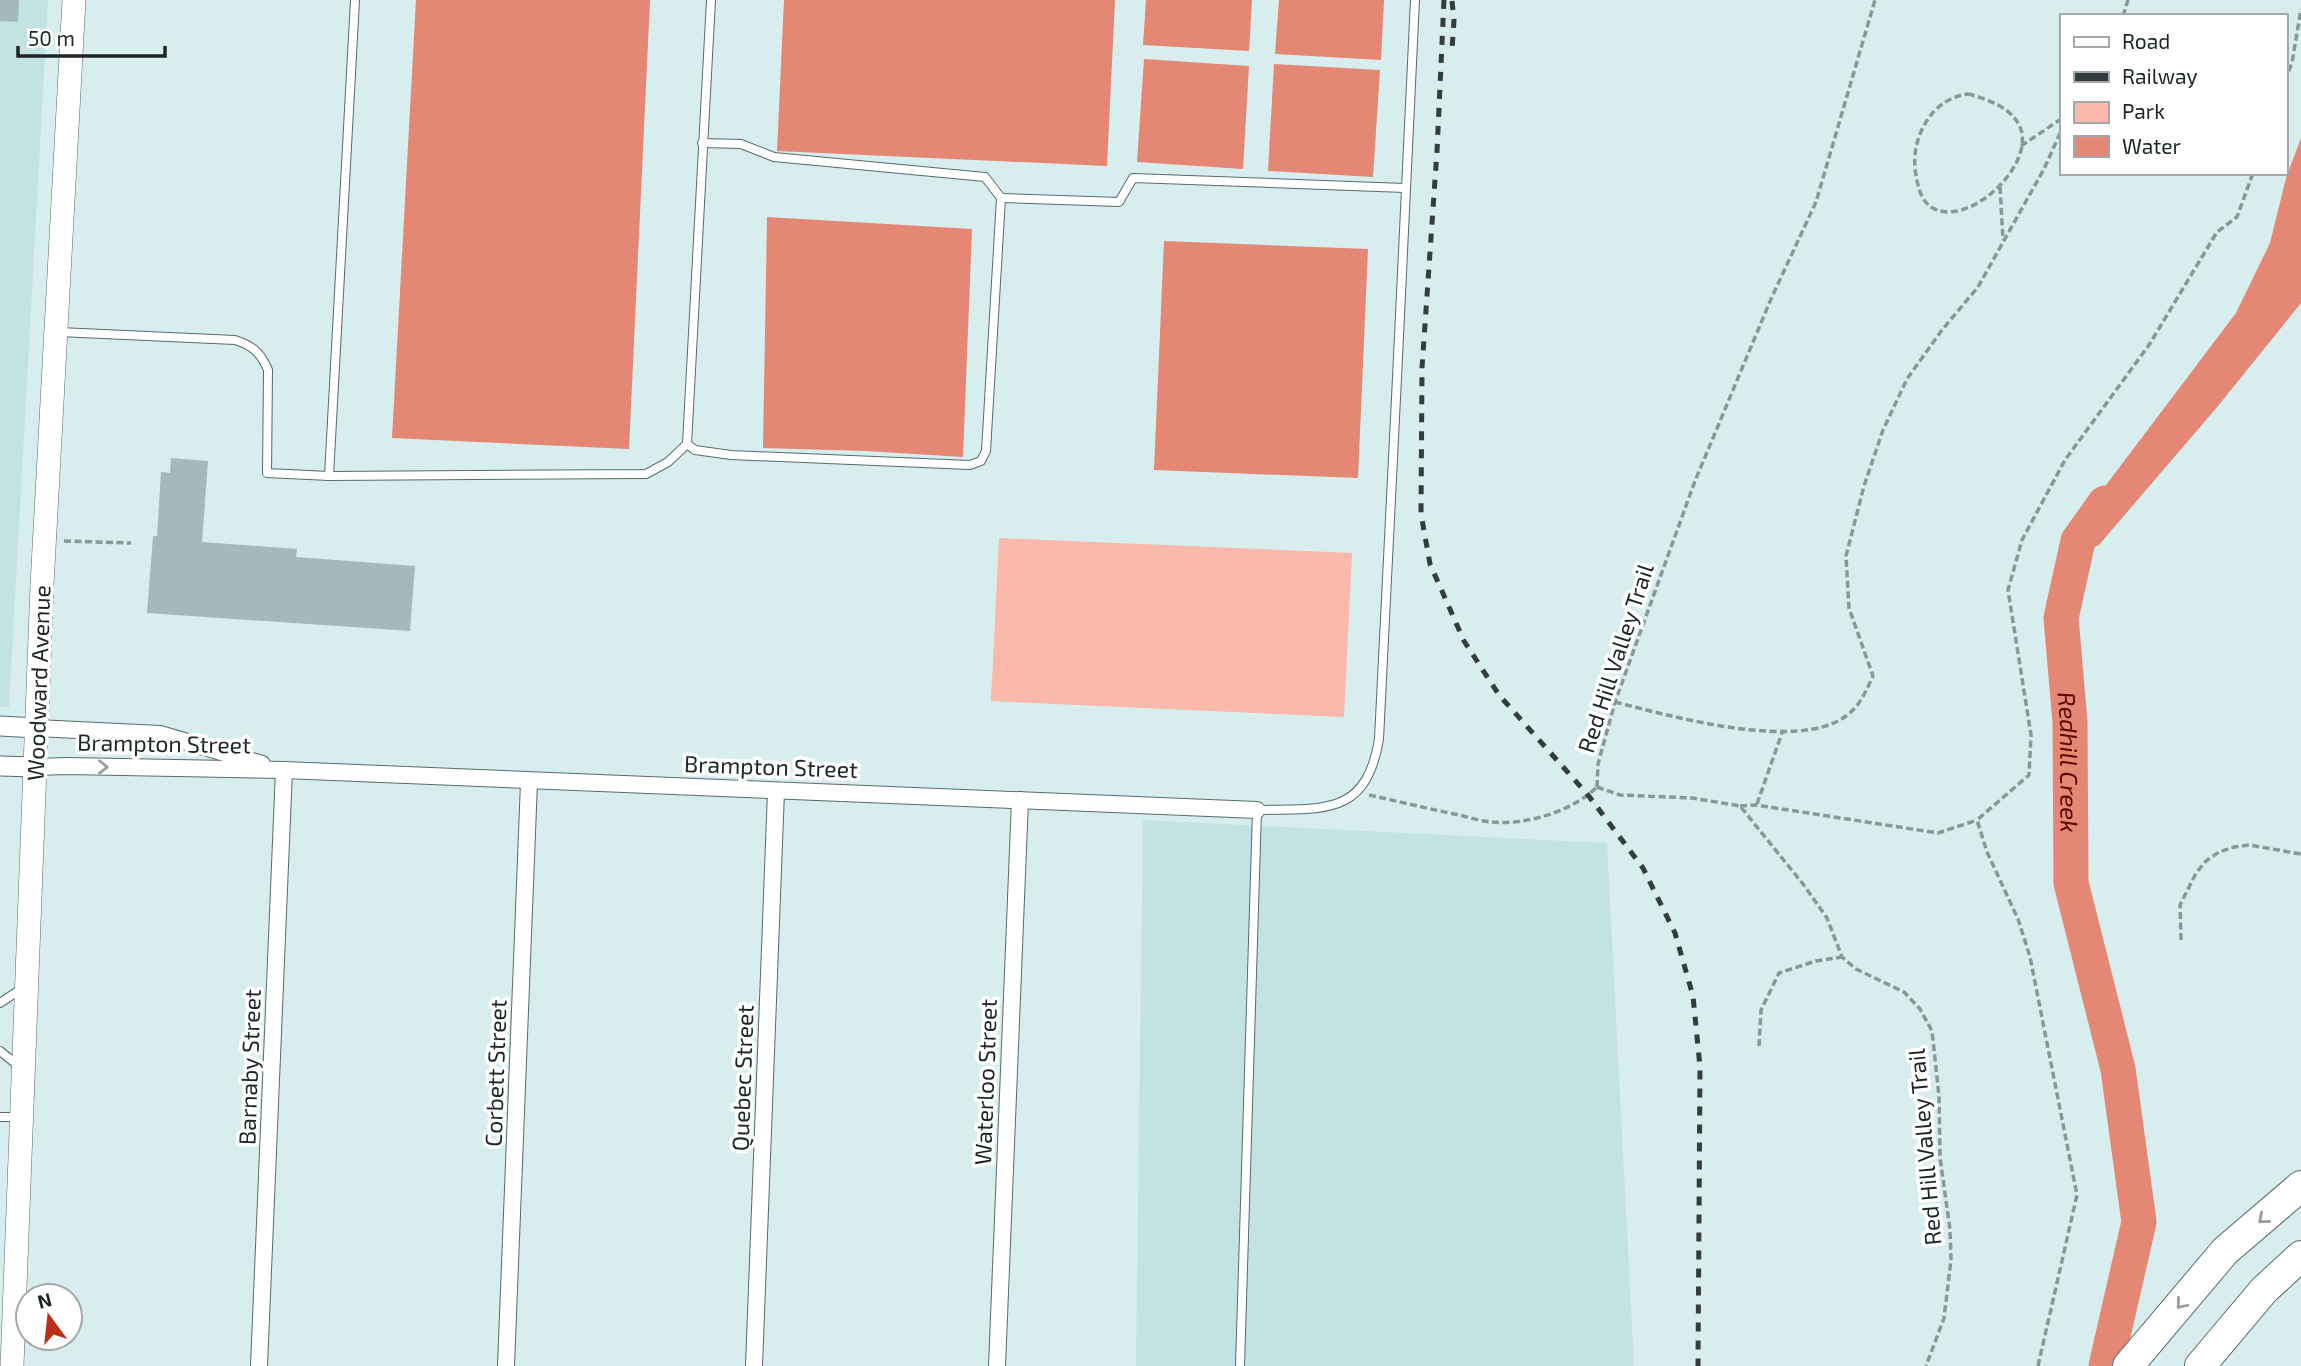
<svg xmlns="http://www.w3.org/2000/svg" width="2301" height="1366" viewBox="0 0 2301 1366" font-family="'Exo 2',sans-serif">
	<rect width="100%" height="100%" fill="#d7edee"/>
	<g fill="#c3e2e2">
		<path d="M0,0h48l-39,707h-9z"/>
		<path d="M1143,820l464,23 27,523h-498z"/>
	</g>
	<path fill="#fbb9ac" d="M999,538l353,15 -8,164 -353,-16z"/>
	<g fill="#e48774">
		<path d="M416,0h234l-21,449 -237,-11z"/>
		<path d="M784,0h331l-8,166 -330,-15z"/>
		<path d="M1146,0h106l-3,51 -106,-6z"/>
		<path d="M1279,0h105l-3,60 -106,-6z"/>
		<path d="M1144,59l105,7 -6,103 -106,-7z"/>
		<path d="M1274,64l106,6 -7,107 -105,-6z"/>
		<path d="M2301,138v165l-83,103 -120,140 -32,-8 170,-225 34,-70 16,-65z"/>
		<path d="M767,217l205,12 -9,228 -97,-6 -103,-3z"/>
		<path d="M1164,241l204,8 -10,229 -204,-8z"/>
	</g>
	<g fill="none" stroke-linecap="round" stroke-linejoin="round">
		<path stroke="#e48774" stroke-width="35" id="s1" d="M2105,503l-27,38 -17,77 9,104 1,161 47,186 21,153 -33,144"/>
	</g>
	<g fill="#a4b9ba">
		<path d="M0,0h19l-1,22 -18,-1z"/>
		<path d="M171,458l37,3 -6,81 95,7 -1,8 119,9 -5,65 -263,-18 6,-77h4l4,-64 9,1z"/>
	</g>
	<g fill="none" stroke-linecap="round" stroke-linejoin="round">
		<g stroke="#586b6c" stroke-width="10">
			<g id="service">
				<path d="M355,0l-26,476 317,-2 22,-12 19,-18 24,-444"/>
				<path d="M1001,198l118,4 14,-24 272,10"/>
				<path d="M59,332l176,8c17,5 26,13 33,30l-1,103 62,3"/>
				<path d="M687,444l8,6 36,5 239,10 11,-4 5,-10 15,-253 -16,-21 -211,-20 -33,-13 -39,-1"/>
				<path d="M0,1003l24,-16"/>
				<path d="M0,1051l20,16"/>
				<path d="M0,1117h18"/>
				<path d="M1240,1366l17,-556c65,-2 109,8 122,-71 14,-246 23,-493 36,-739"/>
			</g>
		</g>
		<g stroke="#586b6c" stroke-width="18">
			<g id="minor">
				<path d="M36,728l124,6 102,30"/>
				<path d="M34,767l34,-1 216,4 973,40"/>
				<path d="M259,1366l25,-596"/>
				<path d="M506,1366l23,-584"/>
				<path d="M754,1366l22,-575"/>
				<path d="M997,1366l23,-566"/>
			</g>
		</g>
		<g stroke="#586b6c" stroke-width="21">
			<g id="tertiary">
				<path d="M0,726l36,2"/>
				<path d="M0,766l34,1"/>
			</g>
		</g>
		<g stroke="#586b6c" stroke-width="24">
			<path id="secondary" d="M12,1366l30,-781 32,-585"/>
		</g>
		<g stroke="#586b6c" stroke-width="32">
			<g id="motorway">
				<path d="M2128,1366l97,-115 76,-65"/>
				<path d="M2200,1366l64,-76 37,-34"/>
			</g>
		</g>
		<g stroke="#889899" stroke-width="3.5" stroke-dasharray="7 3.5" stroke-linecap="butt">
			<path d="M2123,16l5,-16"/>
			<path d="M2285,81l7,-18 9,-54"/>
			<path d="M1968,94c17,4 41,13 50,29 22,36 -43,101 -81,87 -15,-5 -19,-22 -21,-35 -7,-35 15,-77 52,-81z"/>
			<path d="M2021,146l40,-27"/>
			<path d="M2000,187l3,53"/>
			<path d="M64,541l67,2"/>
			<path d="M1615,702c55,14 183,50 231,14 14,-10 20,-25 27,-40l-24,-68 -3,-52 18,-70 19,-56 24,-51 35,-49 36,-43 66,-118 17,-38"/>
			<path d="M1597,787l1,-23 17,-62 80,-221 76,-182 45,-97 59,-202"/>
			<path d="M1597,787l23,8 72,3 48,8 63,78 24,34 15,39 14,12 48,23 16,17 12,22 7,65 1,61 10,73 1,30 -7,58 -18,48"/>
			<path d="M1369,795c28,6 56,13 85,19 12,2 25,7 37,8 36,3 80,-10 106,-35"/>
			<path d="M1757,804l26,-74"/>
			<path d="M1740,806l16,-1 182,28 39,-13"/>
			<path d="M2181,940l-1,-35 16,-32 10,-12 13,-9 15,-5 15,-2 52,9"/>
			<path d="M1759,1046l2,-36 18,-37 37,-12 26,-4"/>
			<path d="M2038,1366l39,-171 -47,-238 -12,-38 -31,-67 -10,-32 52,-45 2,-40 -23,-145 14,-50 43,-80 84,-115 68,-113 20,-15 16,-44"/>
		</g>
		<use href="#service" stroke="#fff" stroke-width="8"/>
		<use href="#minor" stroke="#fff" stroke-width="16"/>
		<use href="#tertiary" stroke="#fff" stroke-width="19"/>
		<use href="#secondary" stroke="#fff" stroke-width="23"/>
		<use href="#motorway" stroke="#fff" stroke-width="30"/>
		<g stroke="#343d3e" stroke-width="5" stroke-dasharray="9 9" stroke-linecap="butt">
			<path d="M1444,0l-7,151 -15,217 -1,146 9,50 34,77 35,54 89,100 55,73 32,65 18,63 7,71 -2,299"/>
			<path d="M1452,1l2,19 -2,30"/>
		</g>
	</g>
	<defs><path id="oneway-chevron" d="M-2-3.5L2.5 0L-2 3.5" fill="none" stroke-width="1.6" stroke-linecap="round" stroke-linejoin="round" transform="scale(1.75)"/></defs>
	<g stroke="#999d9d">
		<use href="#oneway-chevron" transform="translate(103 767) rotate(1)"/>
		<use href="#oneway-chevron" transform="translate(2263 1219) rotate(139)"/>
		<use href="#oneway-chevron" transform="translate(2181 1304) rotate(130)"/>
	</g>
	<g text-anchor="middle" dominant-baseline="central" stroke-width="7" stroke-linejoin="round" paint-order="stroke">
		<g font-size="23" fill="#1d2526" stroke="#fff">
			<text transform="translate(1615 658) rotate(-72)">Red Hill Valley Trail</text>
			<text transform="translate(38 683) rotate(-88)">Woodward Avenue</text>
			<text transform="translate(164 743) rotate(1)">Brampton Street</text>
			<text transform="translate(771 766) rotate(2)">Brampton Street</text>
			<text transform="translate(249 1067) rotate(-88)">Barnaby Street</text>
			<text transform="translate(495 1073) rotate(-88)">Corbett Street</text>
			<text transform="translate(742 1078) rotate(-88)">Quebec Street</text>
			<text transform="translate(985 1082) rotate(-88)">Waterloo Street</text>
			<text transform="translate(1924 1147) rotate(-95)">Red Hill Valley Trail</text>
		</g>
		<g font-size="24" font-style="italic" fill="#5c0500" stroke="#fff">
			<text stroke="none"><textPath href="#s1" startOffset="270">Redhill Creek</textPath></text>
		</g>
	</g>
	<rect x="2060" y="14" width="228" height="161" fill="#ffffff" stroke="#a5a8a8" stroke-width="2"/>
	<rect x="2074" y="37" width="35" height="10" fill="#ffffff" stroke="#a5a8a8" stroke-width="2"/>
	<text x="2122" y="49" font-size="21" fill="#1d2526">Road</text>
	<rect x="2074" y="72" width="35" height="10" fill="#343d3e" stroke="#a5a8a8" stroke-width="2"/>
	<text x="2122" y="84" font-size="21" fill="#1d2526">Railway</text>
	<rect x="2074" y="102" width="35" height="21" fill="#fbb9ac" stroke="#a5a8a8" stroke-width="2"/>
	<text x="2122" y="119" font-size="21" fill="#1d2526">Park</text>
	<rect x="2074" y="136" width="35" height="21" fill="#e48774" stroke="#a5a8a8" stroke-width="2"/>
	<text x="2122" y="154" font-size="21" fill="#1d2526">Water</text>
	<g transform="translate(49 1317) rotate(345)"><circle r="33" fill="#ffffff" stroke="#a5a8a8" stroke-width="2"/>
	<path d="M0-5L12 26L0 18L-12 26Z" fill="#bb2f19"/>
	<text y="-10" font-size="19" font-weight="bold" text-anchor="middle" fill="#1d2526">N</text>
	</g>
	<path d="M18 46v10h147v-10" fill="none" stroke="#1d2526" stroke-width="3.5"/>
	<text x="28" y="46" font-size="21" fill="#1d2526" stroke="#ffffff" stroke-width="5" paint-order="stroke">50 m</text>
</svg>
